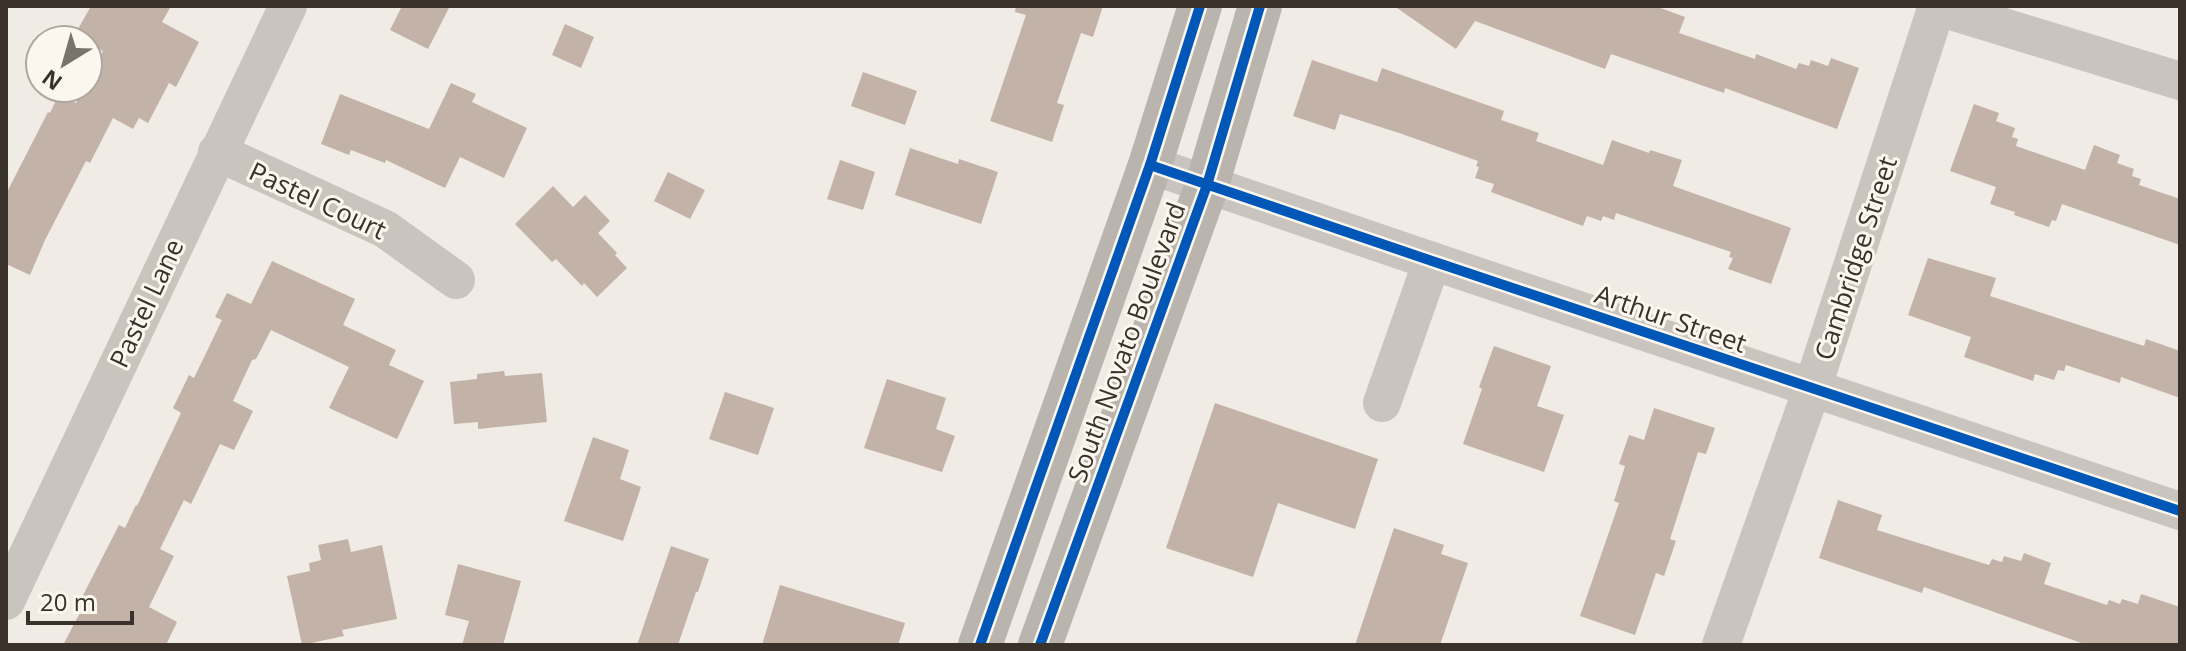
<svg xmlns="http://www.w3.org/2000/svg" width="2186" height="651" viewBox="0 0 2186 651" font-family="'Open Sans',sans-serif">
	<rect width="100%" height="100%" fill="#f0ece5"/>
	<g fill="#c3b2a7">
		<path d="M91,6h80l-9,16 37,20 -23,45 -7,-4 -21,40 -9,-5 -6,11 -20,-11 -23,45 -4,-2 -41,79 -15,35 -24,-11v-70l42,-82 2,1 9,-19 17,9 8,-15h4v-8l15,-29 -15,-8v-3h-6l-8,-4z"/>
		<path d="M402,6h48l-22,43 -38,-19z"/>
		<path d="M1016,6h87l-10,31 -12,-4 -24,70 7,2 -12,37 -62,-21 36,-106 -11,-3z"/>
		<path d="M1394,6h261l30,11 -6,16 76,26 1,-5 40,15 3,-6 10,3 2,-6 17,6 3,-8 28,10 -22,61 -112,-41 -1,5 -113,-39 -6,15 -130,-48 -19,28z"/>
		<path d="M565,24l29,13 -13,31 -29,-13z"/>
		<path d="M1312,60l65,22 5,-14 122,43 -3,9 38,13 -3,8 67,24 9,-25 37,13 1,-3 32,10 -9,26 118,42 -20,56 -43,-15 5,-11 -4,-1 2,-5 -115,-39 -2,7 -11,-4 -2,5 -14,-5 -4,10 -92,-34 3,-8 -19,-6 4,-11 -3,-1 2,-5 -76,-27 -62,-20 -5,16 -42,-14z"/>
		<path d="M863,72l54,19 -12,34 -54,-19z"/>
		<path d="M451,83l25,11 -4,8 55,26 -23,50 -44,-21 -15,31 -59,-28 -1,3 -34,-13 -2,5 -28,-11 19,-50 89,35z"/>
		<path d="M1974,104l25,9 -3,8 19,7 -3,9 6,2 -2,7 69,24 9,-25 26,10 -3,8 17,6 -2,7 9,3 -2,6 41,14v46l-118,-41 -6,17 -4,-1 -3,7 -35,-12 1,-3 -25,-8 6,-17 -46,-16z"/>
		<path d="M910,148l48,16 1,-5 39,13 -17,52 -86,-29z"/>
		<path d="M840,160l35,12 -12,38 -36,-11z"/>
		<path d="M668,172l37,18 -15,29 -36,-18z"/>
		<path d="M553,186l20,21 12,-12 25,26 -12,12 19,20 -2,2 12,13 -30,29 -13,-14 -2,3 -26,-27 -4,3 -37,-38z"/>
		<path d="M1928,258l68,20 -6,18 154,50 2,-7 34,12v47l-59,-21 -1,6 -54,-18 -2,6 -6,-1 -4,10 -19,-6 -2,7 -69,-24 7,-20 -63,-22z"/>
		<path d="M272,261l83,38 -12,26 53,25 -7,15 35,16 -27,58 -68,-31 20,-41 -78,-37 -15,29 -4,1 -19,41 20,10 -19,39 -14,-6 -29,60 -7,-4 -24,49 14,7 -25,51 28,15 -11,23h-103l19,-36 -5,-2 42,-82 6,3 11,-23 1,1 44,-93 -8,-5 16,-33 5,3 28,-58 -7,-3 12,-24 24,11z"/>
		<path d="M1494,346l57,20 -14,40 27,9 -20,57 -81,-28 19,-55 -3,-2z"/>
		<path d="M504,371l1,5 37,-3 5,49 -69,7v-7l-24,2 -4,-42 27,-3v-5z"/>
		<path d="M887,379l59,19 -10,31 19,7 -13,36 -78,-24z"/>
		<path d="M725,392l49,16 -16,47 -49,-16z"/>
		<path d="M1215,403l163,56 -23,70 -77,-26 -25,74 -87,-29z"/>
		<path d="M1654,408l61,20 -9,26 -8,-2 -28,87 6,2 -12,35 -8,-3 -21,62 -55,-19 39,-113 -5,-2 11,-35 -6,-2 10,-29 15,5z"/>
		<path d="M593,437l36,13 -9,29 21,8 -18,54 -59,-20z"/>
		<path d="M1838,500l44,15 -5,15 112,35 3,-6 10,3 2,-6 17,5 3,-8 27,10 -7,21 63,21 2,-5 11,4 2,-5 16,5 3,-10 39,13v38h-93l-163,-58 -2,6 -103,-35z"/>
		<path d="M1394,528l50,17 -3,9 27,9 -28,82h-85z"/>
		<path d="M348,539l3,13 31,-7 15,74 -55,11 2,6 -42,9 -15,-69 23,-5 -1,-8 12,-3 -3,-15z"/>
		<path d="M671,546l38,13 -11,33h-2l-18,53h-41z"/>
		<path d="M458,564l63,17 -18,64h-41l7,-24 -24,-6z"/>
		<path d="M780,585l125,38 -7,22h-136z"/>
	</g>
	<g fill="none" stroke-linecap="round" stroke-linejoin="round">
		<g stroke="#c9c4be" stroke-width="38">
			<path d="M1935,6l245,75"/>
			<path d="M217,152l168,77 71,51"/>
			<path d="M1150,165l282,96 748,250"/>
			<path d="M1382,403l50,-142"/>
			<path d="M6,601l282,-595"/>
			<path d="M1721,645l91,-256 125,-383"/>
		</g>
		<g stroke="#bab4ae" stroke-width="44">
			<path d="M980,645l170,-480 50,-159"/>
			<path d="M1040,645l167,-460 53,-179"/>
		</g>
		<g stroke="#fbf6ee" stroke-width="15">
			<g id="cycleway">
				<path d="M1150,165l282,96 748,250"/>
				<path d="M980,645l170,-480 50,-159"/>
				<path d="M1040,645l167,-460 53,-179"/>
			</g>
		</g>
		<use href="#cycleway" stroke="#0057b8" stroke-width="10"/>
	</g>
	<g text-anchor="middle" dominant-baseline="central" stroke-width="6" stroke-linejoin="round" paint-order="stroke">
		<g font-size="26" fill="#3b312b" stroke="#fbf6ee">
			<text transform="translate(318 200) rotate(25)">Pastel Court</text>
			<text transform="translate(1855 258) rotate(-72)">Cambridge Street</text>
			<text transform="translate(146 303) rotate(-65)">Pastel Lane</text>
			<text transform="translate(1671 318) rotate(19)">Arthur Street</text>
			<text transform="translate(1126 342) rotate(-70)">South Novato Boulevard</text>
		</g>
	</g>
	<rect width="2186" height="651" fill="none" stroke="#3b312b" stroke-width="16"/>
	<g transform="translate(64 64) rotate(217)"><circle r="38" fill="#fbf6ee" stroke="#aea7a0" stroke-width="2"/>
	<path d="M0-6L14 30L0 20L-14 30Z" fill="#7a726c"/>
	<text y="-12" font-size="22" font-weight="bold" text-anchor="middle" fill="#3b312b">N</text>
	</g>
	<path d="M28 611v12h104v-12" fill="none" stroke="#3b312b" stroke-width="4"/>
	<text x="40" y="611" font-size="24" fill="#3b312b" stroke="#fbf6ee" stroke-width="6" paint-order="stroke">20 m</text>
</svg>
